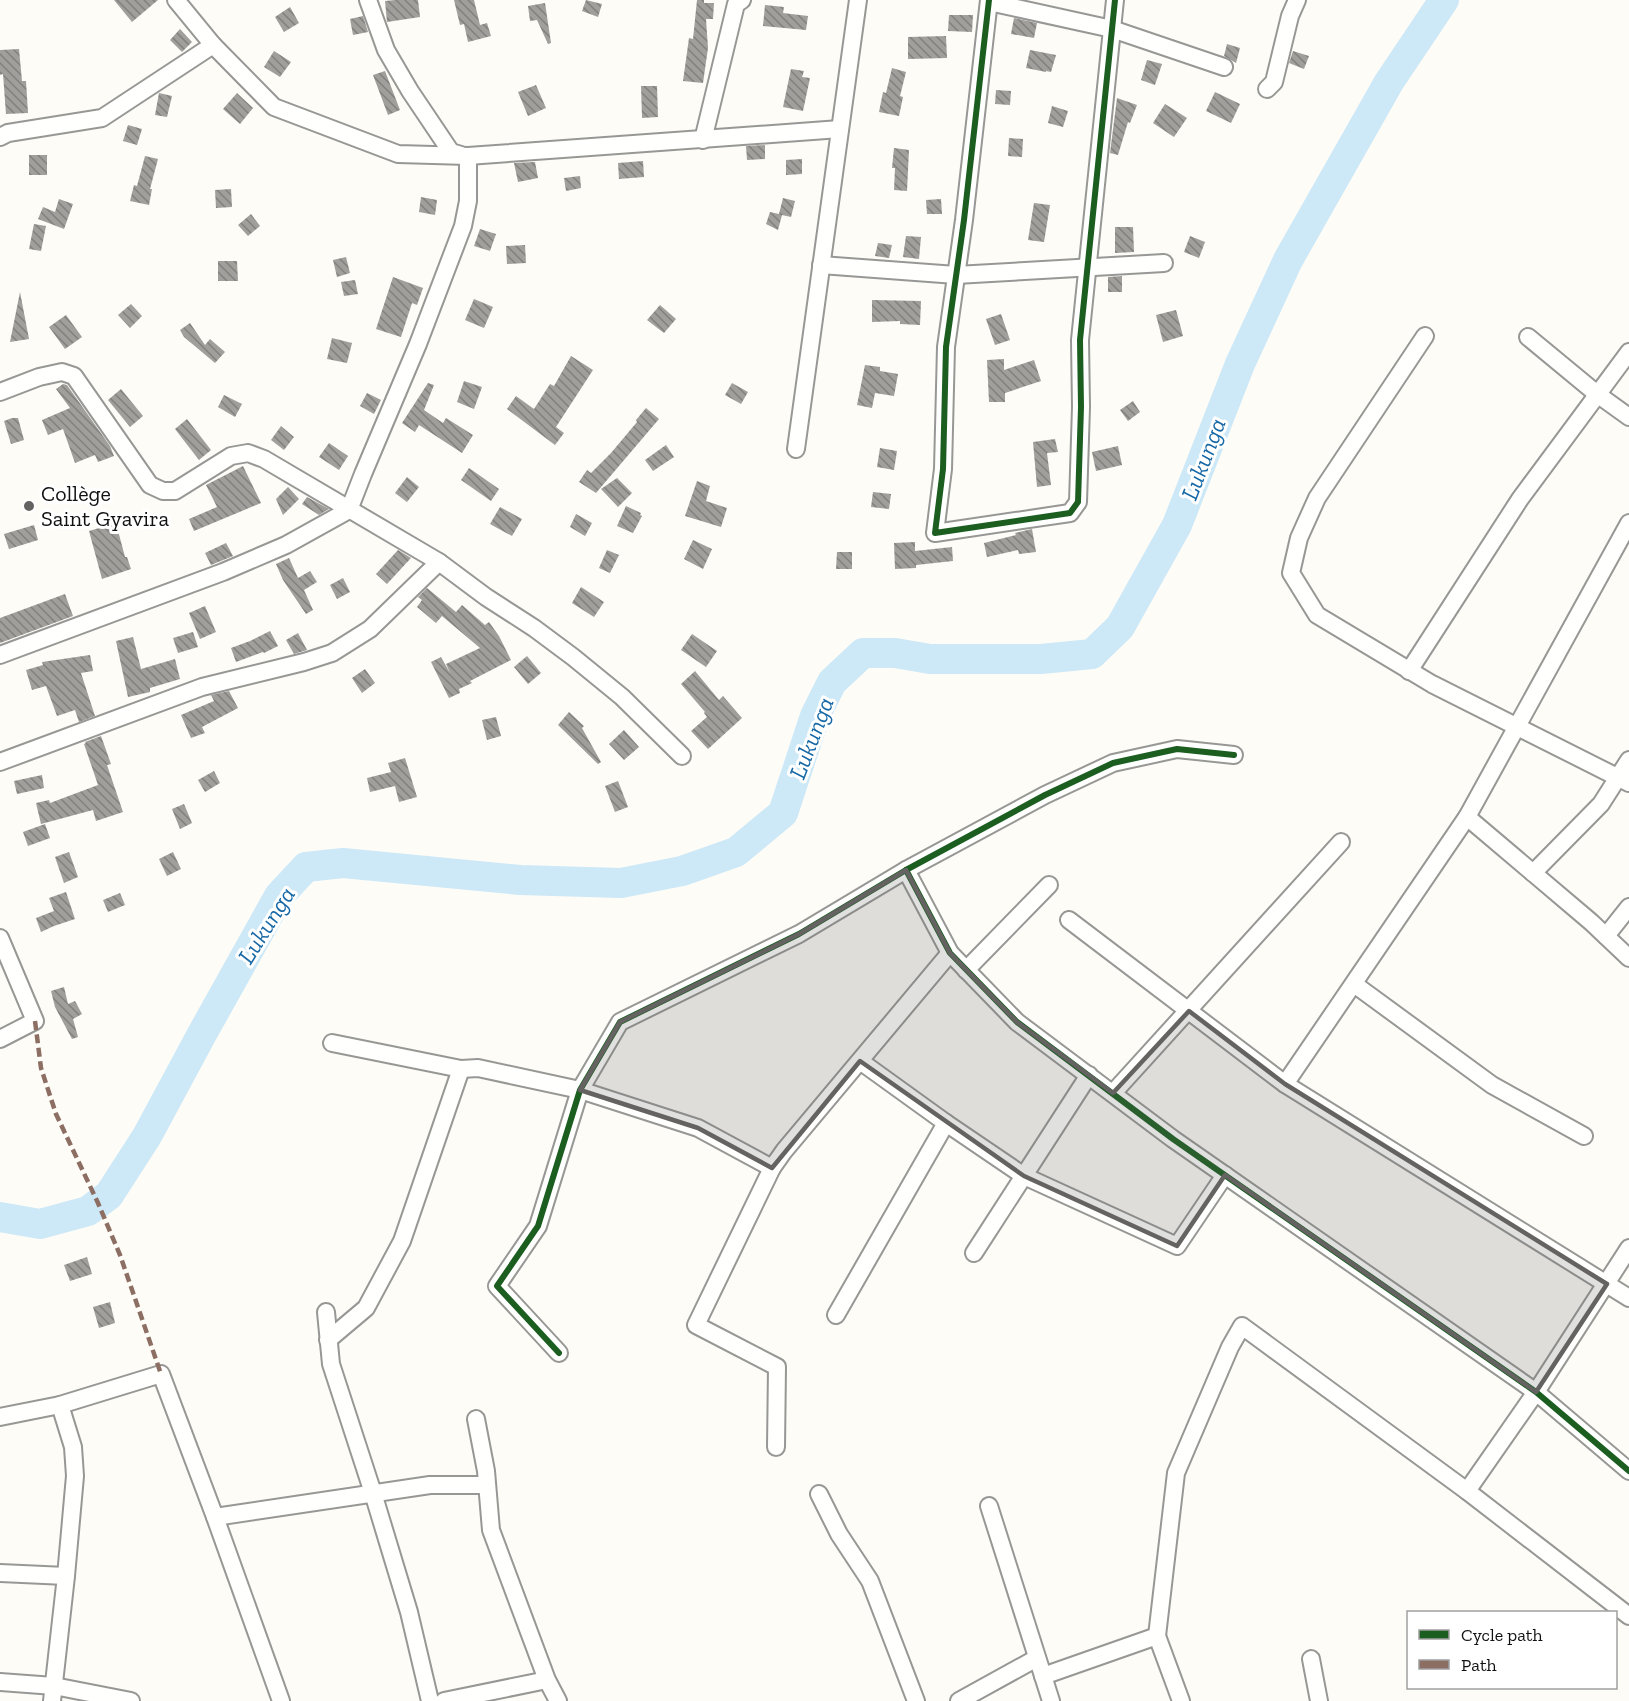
<svg xmlns="http://www.w3.org/2000/svg" width="1629" height="1701" viewBox="0 0 1629 1701" font-family="'Zilla Slab',serif">
	<defs>
		<pattern id="building-back-hatch" width="6" height="6" patternUnits="userSpaceOnUse" patternTransform="scale(1.5)"><rect width="6" height="6" fill="#a19f9c"/><path d="M-1 5l2 2M0 0l6 6M5-1l2 2" fill="none" stroke="#82807e"/></pattern>
	</defs>
	<rect width="100%" height="100%" fill="#fdfcf7"/>
	<g fill="none" stroke-linecap="round" stroke-linejoin="round">
		<path stroke="#cde8f7" stroke-width="30" d="M0,1217l40,7 48,-13 21,-16 38,-59 56,-104 76,-136 27,-29 37,-4 177,17 101,3 61,-12 54,-19 47,-39 32,-97 17,-34 31,-29h32l35,6h111l51,-5 28,-27 57,-102 63,-161 48,-104 101,-178 55,-82"/>
	</g>
	<g fill="url(#building-back-hatch)">
		<path d="M114,0h44l-26,22z"/>
		<path d="M395,0h23l2,17 -33,5 -2,-21z"/>
		<path d="M454,0h20l6,25 7,-2 4,13 -23,6 -4,-18 -4,1z"/>
		<path d="M586,0l16,4 -4,13 -16,-6z"/>
		<path d="M697,0h7v3h10l-1,16h-7l2,29 -5,35 -20,-2 6,-43 4,1z"/>
		<path d="M545,3l6,40 -3,1 -11,-24 -7,1 -2,-15z"/>
		<path d="M765,5l19,2 -1,6 25,3 -2,14 -43,-4z"/>
		<path d="M290,7l9,16 -15,9 -9,-15z"/>
		<path d="M949,15h24l-1,17 -24,-1z"/>
		<path d="M363,16l5,16 -15,3 -3,-16z"/>
		<path d="M1014,18l23,5 -3,15 -23,-4z"/>
		<path d="M180,29l12,13 -10,10 -12,-12z"/>
		<path d="M946,36l1,22 -39,1v-22z"/>
		<path d="M1227,44l13,4 -4,15 -12,-7z"/>
		<path d="M19,49l3,32h4l2,32 -22,1 -3,-40 -3,1v-25z"/>
		<path d="M1030,50l26,5 -5,17 -5,-1v1l-20,-4z"/>
		<path d="M274,51l17,11 -11,15 -16,-10z"/>
		<path d="M1293,51l16,5 -5,13 -15,-6z"/>
		<path d="M1147,60l15,4 -7,21 -14,-5z"/>
		<path d="M892,68l14,4 -6,24 3,1 -4,19 -20,-4 4,-20 3,1z"/>
		<path d="M791,69l13,2 -2,6 8,1 -7,33 -20,-4z"/>
		<path d="M385,71l15,39 -12,5 -15,-40z"/>
		<path d="M536,85l10,23 -18,8 -10,-24z"/>
		<path d="M641,86h16l1,31 -16,1z"/>
		<path d="M996,90l15,1 -1,14 -15,-1z"/>
		<path d="M1215,92l25,12 -9,19 -25,-12z"/>
		<path d="M159,93l13,3 -5,21 -12,-2z"/>
		<path d="M237,93l16,15 -13,16 -17,-15z"/>
		<path d="M1117,98l20,7 -7,18 -2,-1 -10,33 -8,-2z"/>
		<path d="M1165,104l22,14 -13,19 -21,-14z"/>
		<path d="M1052,106l16,5 -5,16 -15,-4z"/>
		<path d="M128,125l14,4 -5,16 -14,-4z"/>
		<path d="M1009,138l14,1 -1,18 -14,-1z"/>
		<path d="M765,145v14l-18,1 -1,-14z"/>
		<path d="M894,148l15,2 -2,41 -13,-1 1,-22h-3z"/>
		<rect x="29" y="155" width="18" height="20"/>
		<path d="M145,156l13,3 -8,30h2l-3,16 -19,-4 4,-16 3,1z"/>
		<path d="M802,159v15l-16,1v-15z"/>
		<path d="M643,161l1,16 -25,2 -1,-16z"/>
		<path d="M535,162l3,16 -20,4 -4,-19z"/>
		<path d="M580,176l1,12 -15,3 -2,-13z"/>
		<path d="M231,189l1,18 -16,1 -1,-18z"/>
		<path d="M421,197l16,3 -2,15 -16,-3z"/>
		<path d="M783,198l12,3 -4,16 -9,-2 -4,15 -12,-6 4,-12 9,2z"/>
		<path d="M59,199l14,5 -9,25 -26,-10 5,-12 12,5z"/>
		<path d="M941,199l1,15h-15l-1,-14z"/>
		<path d="M1034,203l16,2 -6,37 -16,-2z"/>
		<path d="M251,214l9,12 -12,10 -10,-11z"/>
		<path d="M34,224l12,2 -5,25 -12,-2z"/>
		<path d="M1115,227h18l1,25 -19,1z"/>
		<path d="M480,229l16,5 -6,17 -16,-5z"/>
		<path d="M906,236l15,1 -2,22 -16,-2z"/>
		<path d="M1190,236l15,6 -6,16 -15,-6z"/>
		<path d="M878,243l14,2 -3,13 -14,-2z"/>
		<path d="M525,245l1,18 -19,1 -1,-18z"/>
		<path d="M346,257l4,16 -13,4 -4,-17z"/>
		<path d="M218,261h19l1,20h-20z"/>
		<path d="M1122,276v16h-14v-15z"/>
		<path d="M393,277l30,11 -6,17 -5,-2 -11,34 -25,-8z"/>
		<path d="M355,280l3,14 -14,2 -3,-14z"/>
		<path d="M20,292l9,47 -19,3z"/>
		<path d="M474,299l19,8 -9,21 -19,-8z"/>
		<path d="M872,300l49,1 -1,24 -20,-1v-3l-28,1z"/>
		<path d="M131,304l11,12 -12,12 -12,-13z"/>
		<path d="M660,305l16,14 -12,14 -17,-13z"/>
		<path d="M1176,310l7,26 -20,6 -7,-27z"/>
		<path d="M1001,314l9,26 -15,5 -9,-26z"/>
		<path d="M66,315l16,22 -17,12 -16,-22z"/>
		<path d="M190,323l15,22 5,-6 15,13 -10,11 -31,-26 -4,-7z"/>
		<path d="M332,338l20,5 -5,20 -20,-4z"/>
		<path d="M571,356l22,14 -37,57 8,6 -9,12 -48,-36 9,-13 18,13 16,-25 4,2z"/>
		<path d="M1004,359v11l30,-10 7,21 -36,12v9h-16l-2,-42z"/>
		<path d="M865,365l15,2v4l18,3 -4,22 -19,-3 -3,15 -15,-3z"/>
		<path d="M464,381l18,6 -8,22 -17,-7z"/>
		<path d="M428,383l6,2 -10,25 19,13 3,-5 27,17 -11,18 -43,-28 -4,7 -13,-9z"/>
		<path d="M732,383l16,9 -7,12 -16,-9z"/>
		<path d="M63,384l4,1 43,61 4,10 -16,6 -3,-7 -20,8 -12,-34 -15,6 -6,-15 28,-12 -14,-19z"/>
		<path d="M121,389l22,27 -13,11 -22,-27z"/>
		<path d="M367,393l14,7 -7,14 -14,-8z"/>
		<path d="M224,395l18,9 -7,13 -17,-10z"/>
		<path d="M1133,401l7,11 -12,9 -8,-11z"/>
		<path d="M646,408l13,11 -63,74 -17,-11 8,-12 4,3 20,-20 26,-31 -1,-2z"/>
		<path d="M12,418h6l6,22 -13,4 -7,-23z"/>
		<path d="M187,419l24,31 -12,10 -24,-31z"/>
		<path d="M281,426l13,11 -10,13 -13,-10z"/>
		<path d="M1055,439l3,13 -11,1 4,32 -14,2 -4,-45z"/>
		<path d="M329,443l19,13 -9,14 -20,-13z"/>
		<path d="M666,445l8,12 -21,14 -8,-11z"/>
		<path d="M1118,446l4,19 -26,6 -4,-19z"/>
		<path d="M880,448l17,3 -3,19 -17,-3z"/>
		<path d="M243,466l18,37 -67,28 -5,-12 28,-12 -11,-22z"/>
		<path d="M469,468l30,21 -8,12 -30,-21z"/>
		<path d="M407,477l12,10 -12,15 -12,-9z"/>
		<path d="M617,478l15,15 -14,14 -17,-18z"/>
		<path d="M697,481l13,5 -4,15 21,7 -6,19 -36,-11z"/>
		<path d="M288,487l11,12 -16,16 -7,-16z"/>
		<path d="M873,492l18,2 -2,15 -18,-2z"/>
		<path d="M307,497l22,12 -10,6 -17,-11z"/>
		<path d="M626,506l15,7 -1,2 2,1 -9,17 -16,-7z"/>
		<path d="M500,507l22,12 -10,17 -22,-12z"/>
		<path d="M576,514l16,9 -7,13 -15,-9z"/>
		<path d="M116,523l9,34h2l4,12 -29,10 -13,-48z"/>
		<path d="M34,525l4,15 -29,9 -5,-15z"/>
		<path d="M1032,529l4,23 -17,2 -1,-4 -31,7 -3,-14 32,-8 -1,-2z"/>
		<path d="M693,540l19,9 -9,20 -19,-10z"/>
		<path d="M915,542v9l37,-4 1,14 -37,4v3l-21,1 -1,-26z"/>
		<path d="M226,543l7,13 -22,9 -6,-12z"/>
		<path d="M398,550l13,8 -24,26 -11,-10z"/>
		<path d="M607,550l12,5 -9,18 -11,-5z"/>
		<path d="M837,552h15v17h-16z"/>
		<path d="M289,558l9,20 12,-7 7,11 -13,8 9,20 -7,4 -23,-34 -7,-16z"/>
		<path d="M343,578l7,14 -13,7 -7,-14z"/>
		<path d="M581,587l23,15 -10,15 -22,-14z"/>
		<path d="M427,588l29,24 6,-7 23,20 4,-3 10,14 12,24 -41,21 2,2 -13,6 1,4 -11,5 -18,-36 10,-5 9,16 -4,-9 34,-16 -38,-32 -6,7 -19,-16 5,-7 -4,-3z"/>
		<path d="M65,594l8,22 -73,27v-25z"/>
		<path d="M205,606l11,26 -16,7 -11,-26z"/>
		<path d="M270,631l8,15 -14,7 -1,-1 -27,10 -5,-14 19,-7z"/>
		<path d="M193,632l5,15 -20,6 -5,-15z"/>
		<path d="M298,633l9,17 -13,4 -8,-14z"/>
		<path d="M692,634l25,17 -11,16 -25,-17z"/>
		<path d="M133,637l8,32 34,-10 5,20 -30,9v4l-22,5 -12,-56z"/>
		<path d="M90,655l3,16 -12,2 14,43 -16,6 -4,-12 -18,6 -11,-30 -14,4 -6,-20 17,-5 -1,-3z"/>
		<path d="M527,656l14,17 -13,11 -14,-17z"/>
		<path d="M365,669l10,14 -13,10 -10,-15z"/>
		<path d="M695,671l24,29 4,-4 19,22 -34,31 -17,-18 16,-14 -3,-4 1,-1 -24,-28z"/>
		<path d="M229,691l9,17 -36,19 3,6 -14,5 -10,-23 33,-14 -3,-6z"/>
		<path d="M569,712l15,14 -2,2 19,34 -3,2 -40,-39z"/>
		<path d="M496,717l5,19 -14,4 -5,-20z"/>
		<path d="M624,730l15,17 -15,13 -15,-16z"/>
		<path d="M101,736l10,28 -4,1 16,47 -27,9 -3,-11 -52,14 -5,-21 13,-3 1,3 48,-18 -14,-41 2,-1 -1,-1z"/>
		<path d="M405,758l12,39 -18,5 -4,-16 -25,6 -3,-14 24,-6 -3,-9z"/>
		<path d="M214,771l6,12 -15,9 -7,-12z"/>
		<path d="M42,775l2,13 -27,6 -3,-13z"/>
		<path d="M618,781l10,26 -13,5 -10,-26z"/>
		<path d="M184,804l8,19 -12,6 -8,-20z"/>
		<path d="M45,824l5,14 -22,8 -5,-14z"/>
		<path d="M69,852l9,25 -14,6 -9,-26z"/>
		<path d="M173,852l8,17 -14,7 -8,-17z"/>
		<path d="M66,892l9,27 -21,7 -13,6 -5,-14 18,-7 -5,-13z"/>
		<path d="M120,893l5,12 -17,7 -5,-12z"/>
		<path d="M64,987l4,17 7,-3 7,13 -9,5 5,18 -6,2 -17,-32 -4,-16z"/>
		<path d="M87,1257l5,17 -22,7 -6,-16z"/>
		<path d="M110,1302l5,21 -16,5 -6,-21z"/>
	</g>
	<g fill="none" stroke-linecap="round" stroke-linejoin="round">
		<g stroke="#979795" stroke-width="20">
			<g id="minor">
				<path d="M176,0l37,45 61,62 124,47 70,2 372,-27"/>
				<path d="M368,0l18,50 24,41 41,61 10,3"/>
				<path d="M989,0l-25,220 -18,127 -3,122 -8,64 135,-20 8,-11 3,-95 -1,-67 35,-340"/>
				<path d="M989,2l123,27 112,38"/>
				<path d="M1267,89l7,-7 16,-66 7,-16"/>
				<path d="M0,137l8,-4 94,-15 111,-73"/>
				<path d="M703,140l33,-136 6,-4"/>
				<path d="M821,265l135,10 208,-12"/>
				<path d="M1425,336l-108,162 -18,40 -8,35 26,42 115,69 197,99"/>
				<path d="M1528,337l69,57 32,23"/>
				<path d="M0,392l39,-15 23,-5 12,4 76,109 13,6h12l56,-35 17,-3 16,6 175,103 47,35 48,31 39,29 49,40 60,59"/>
				<path d="M796,449l62,-449"/>
				<path d="M0,655l223,-83 63,-27 63,-35 14,-36 55,-130 45,-118 5,-25v-45"/>
				<path d="M1409,671l111,-172 109,-147"/>
				<path d="M0,762l202,-75 102,-25 28,-9 38,-24 69,-67"/>
				<path d="M1467,817l124,105 38,36"/>
				<path d="M906,870l44,83 67,69 156,117 363,253 93,79"/>
				<path d="M1533,873l68,-69 28,-44"/>
				<path d="M1069,920l216,164 344,214"/>
				<path d="M1606,936l23,-29"/>
				<path d="M0,938l35,83 -35,18"/>
				<path d="M966,970l83,-85"/>
				<path d="M1354,984l138,101 92,51"/>
				<path d="M332,1043l129,26 17,-1 102,22 118,38 74,40"/>
				<path d="M860,1061l86,62 78,53 153,70 48,-71"/>
				<path d="M1285,1084l182,-267 162,-294"/>
				<path d="M1113,1093l228,-251"/>
				<path d="M974,1253l115,-178"/>
				<path d="M326,1312l5,52 42,129 36,119 21,89"/>
				<path d="M836,1315l110,-192"/>
				<path d="M328,1340l38,-32 36,-67 59,-172"/>
				<path d="M559,1353l-62,-67 41,-60 42,-136 40,-68 179,-88 107,-64 139,-75 68,-32 64,-14 57,6"/>
				<path d="M0,1417l60,-12 101,-31 54,143 66,184"/>
				<path d="M476,1419l10,52 5,59 56,150 11,21"/>
				<path d="M776,1447l1,-80 -81,-42 76,-157 12,-17 166,-198"/>
				<path d="M1467,1491l69,-99 93,-144"/>
				<path d="M819,1494l20,40 31,47 46,120"/>
				<path d="M989,1506l62,195"/>
				<path d="M215,1517l215,-32h57"/>
				<path d="M0,1573l66,3"/>
				<path d="M1157,1636l24,65"/>
				<path d="M1311,1659l8,42"/>
				<path d="M1043,1676l114,-40 19,-163 54,-126 12,-21 225,165 162,125"/>
				<path d="M0,1682l54,4 77,15"/>
				<path d="M52,1701l14,-125 9,-100 -2,-29 -13,-42"/>
				<path d="M444,1701l103,-21"/>
				<path d="M959,1701l78,-43"/>
			</g>
		</g>
		<use href="#minor" stroke="#fffffe" stroke-width="16"/>
		<path stroke="#8d6e63" stroke-width="4.5" stroke-dasharray="9 4.5" stroke-linecap="butt" d="M35,1021l6,47 15,46 42,89 22,52 41,119"/>
		<g stroke="#fff" stroke-width="10">
			<g id="cycleway">
				<path d="M989,0l-25,220 -18,127 -3,122 -8,64 135,-20 8,-11 3,-95 -1,-67 35,-340"/>
				<path d="M906,870l44,83 67,69 156,117 363,253 93,79"/>
				<path d="M559,1353l-62,-67 41,-60 42,-136 40,-68 179,-88 107,-64 139,-75 68,-32 64,-14 57,6"/>
			</g>
		</g>
		<use href="#cycleway" stroke="#1b5e20" stroke-width="6"/>
	</g>
	<path fill="#646362" fill-opacity="0.2" stroke="#646362" stroke-width="4.5" stroke-linejoin="round" d="M906,870l44,83 67,69 96,71 76,-82 96,73 322,200 -71,108 -311,-217 -48,71 -153,-70 -164,-115 -88,107 -74,-40 -118,-38 40,-68 179,-88z"/>
	<circle fill="#646362" stroke="#fff" stroke-width="2" cx="29" cy="506" r="6"/>
	<g text-anchor="middle" dominant-baseline="central" stroke-width="6" stroke-linejoin="round" paint-order="stroke">
		<g font-size="22" fill="#111" stroke="#fff" text-anchor="start">
			<text x="41" y="493">Collège<tspan x="41" dy="25">Saint Gyavira</tspan></text>
		</g>
		<g font-size="24" font-style="italic" fill="#1768a6" stroke="#fff">
			<text transform="translate(1203 459) rotate(-69)">Lukunga</text>
			<text transform="translate(811 738) rotate(-69)">Lukunga</text>
			<text transform="translate(266 925) rotate(-58)">Lukunga</text>
		</g>
	</g>
	<rect x="1407" y="1611" width="210" height="78" fill="#ffffff" stroke="#a0a0a0" stroke-width="1.5"/>
	<rect x="1419" y="1630" width="30" height="9" fill="#1b5e20" stroke="#a0a0a0" stroke-width="1.5"/>
	<text x="1461" y="1641" font-size="18" fill="#111111">Cycle path</text>
	<rect x="1419" y="1660" width="30" height="9" fill="#8d6e63" stroke="#a0a0a0" stroke-width="1.5"/>
	<text x="1461" y="1671" font-size="18" fill="#111111">Path</text>
</svg>
